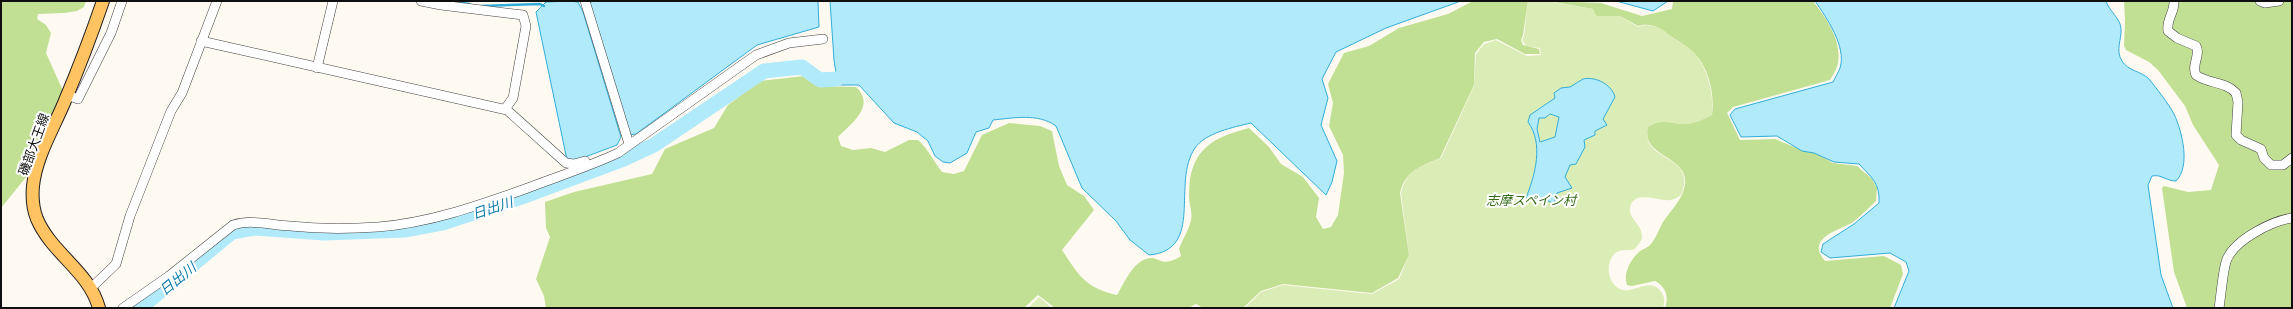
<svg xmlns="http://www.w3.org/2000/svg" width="2293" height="309" viewBox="0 0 2293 309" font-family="Georgia,'Noto Sans JP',serif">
	<rect width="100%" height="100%" fill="#fffaf1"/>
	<g fill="#dbedb7">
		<path d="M1528,1h19l46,8 3,7h24l18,11c15,-5 22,1 34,10 7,5 14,9 20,14 16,15 22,44 20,64 -8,4 -15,9 -24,9 -15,1 -26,-7 -40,3 -9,36 51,26 33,68 -3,2 -7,5 -11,5 -11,2 -38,-12 -40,9 -1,11 13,15 12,30l-7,10c-5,2 -13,0 -18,3 -12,7 -11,31 3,37 14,6 31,-14 42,4 3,5 3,10 1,15h-418l16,-16 22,-7 89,9 27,-15 10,-24 -8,-62c6,-24 19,-26 40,-35l33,-72 2,-32 8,-10 12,-4 31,16 14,-1 -1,-7 -14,-2 -4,-6 2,-4z"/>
		<path d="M1039,297l13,11h-24z"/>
	</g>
	<g fill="#c1e094">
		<path d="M1,1h85l-2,6 -7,4 -13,2 -26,1 -1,5 9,6 5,8 -5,20 22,49 -9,28 -10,19 -48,59z"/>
		<path d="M1473,1h55l-5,34 -2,5 2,5 16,4 1,5h-15l-28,-15 -13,3 -9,11 -1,32 -34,73c-19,8 -35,13 -40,35l9,62 -11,23 -26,15 -89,-9 -22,7 -18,17h-40l-7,-4 -8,4h-133l-17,-13 -14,13h-478l-2,-12 -8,-17 14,-42 -4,-9 -1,-26 29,-10 78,-18 13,-25 49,-21 14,-23 32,-24 44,-5 17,10 35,1c20,19 -4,36 -18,50l3,9 12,4 18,-2 14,4 24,-12h9c10,9 15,20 24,32l12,2 10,-3 18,-36 27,-12 31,3 12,5 7,35 8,19 17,11 10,14 -32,40c17,26 24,38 55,45 8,-13 17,-37 35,-37 3,0 6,2 9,3 6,2 14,-1 20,-5l-2,-7c3,-9 10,-19 12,-29 2,-8 -3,-18 -2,-27 1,-43 22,-55 60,-65l20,19 12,17 22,13 16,21 -3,19 7,12 8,-2 7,-12 6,-42 -1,-18 -14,-29 4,-23 -5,-19 16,-31 25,-7 30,-18 49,-14z"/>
		<path d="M1549,1l52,2 41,13 30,-7 1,-8h140c13,17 29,39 25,62 -1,6 -5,12 -8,17l-97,27 -6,6 13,27 35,-1 24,10 13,2 21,12 24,3 15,13 5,9 -1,13c-8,7 -15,15 -23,21 -10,6 -25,10 -32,19 -5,8 -1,14 4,20l59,-5 17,9 2,9 -13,34h-225c4,-12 1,-21 -10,-27l-23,5 -5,-1c-4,-11 3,-25 12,-33 3,-3 9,-4 12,-8 5,-6 8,-15 12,-22 7,-11 18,-21 21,-33 10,-34 -44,-30 -36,-62 14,-10 25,-2 40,-3 9,-1 16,-5 24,-9 3,-20 -3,-49 -20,-64 -6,-5 -13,-10 -20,-14 -12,-9 -19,-15 -34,-11l-18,-10h-24l-3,-7z"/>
		<path d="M2124,1h168v307h-105l-13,-36 -12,-84 2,-2 24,6 23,-2 8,-25 -26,-40 -8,-19 -27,-36 -9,-8 -23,-12 -2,-4 1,-25z"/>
	</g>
	<g fill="#b1eafb" stroke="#32add9" fill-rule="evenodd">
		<path d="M569,1l9,1 5,10 38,125 -4,8 -40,15h-10l-31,-148 10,-10z"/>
		<path d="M593,1h225l1,26 -62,18 -121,89 -7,1 -41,-131z"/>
		<path d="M830,1h631l-75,27 -50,24 -14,27 6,19 -7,27 16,36 -5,21 -6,13 -75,-72c-17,4 -46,10 -56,25 -24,35 10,102 -46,107l-19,-15 -14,-19 -34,-33 -26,-62c-18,-13 -42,-8 -63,-6l-4,8 -13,4 -9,21 -17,10 -7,-1 -8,-6 -7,-15 -11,-9 -23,-9 -35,-38h-21l-4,-25z"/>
		<path d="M1616,1h52l-15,10z"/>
		<path d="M1815,1h291c3,10 14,17 15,27 1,11 -6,22 1,33 6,10 19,10 27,18 8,10 19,24 25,35 8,17 17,52 2,67 -10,0 -14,-7 -24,-5l-4,9 13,90 12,33h-279l15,-37 -3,-9 -16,-9 -60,5 -9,-6 2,-8 31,-20 25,-21c1,-20 -7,-25 -20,-39l-25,-2 -20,-9 -12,-2 -25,-15 -36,1 -11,-22 5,-6 98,-27c2,-4 5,-9 7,-14 7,-21 -14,-51 -25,-67z"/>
		<path d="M1583,79c13,-3 29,6 32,18l-12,22 4,6 -12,6v4l-11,5 1,7 -9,17 -6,1 -5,12 7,11 -15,5 -3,11 -9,-5 -6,2 -13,-3c9,-23 18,-54 2,-76l2,-7 25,-17 -1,-5 7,-5 9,-1zM1550,114l9,3 -4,20 -15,5 -3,-13 2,-11h6z"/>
	</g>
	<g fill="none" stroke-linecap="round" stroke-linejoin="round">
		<g stroke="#32add9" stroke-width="2.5">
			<path d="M453,1l16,3"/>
			<path d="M481,6l59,-2 4,2"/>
		</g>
		<path stroke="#b1eafb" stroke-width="15" d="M140,308l92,-76 22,-4 70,5 82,-3 37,-7 79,-26 102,-38 30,-14 110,-74 38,-4 18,13 17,-1"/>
		<g stroke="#424242" stroke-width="10">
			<g id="minor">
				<path d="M421,1l20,4 82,10 3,11 -13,72 -8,11"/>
				<path d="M585,1l44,143"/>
				<path d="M2174,1c1,11 -8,18 -6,30l9,7 19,8c5,9 -5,19 0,29 12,9 29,6 40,18l2,9 -2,33 5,5 20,9 3,9 7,7h12l9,-7"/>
				<path d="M2260,1l5,2 14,-2"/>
				<path d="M201,41l306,69 59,53 8,1 11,-3"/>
				<path d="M317,68l16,-67"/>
				<path d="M67,95l11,4 33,-66 11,-32"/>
				<path d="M91,288l25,-24 14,-48 41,-105 11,-18 35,-92"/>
				<path d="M123,308l46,-32 64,-51c19,-6 37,0 57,1 28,3 59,3 88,1 51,-4 99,-21 147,-38 31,-12 63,-22 93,-36l138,-98 33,-12 34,-4"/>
				<path d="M2219,308c2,-12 4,-40 8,-49 9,-20 45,-38 65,-41"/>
			</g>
		</g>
		<g stroke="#202020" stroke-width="14">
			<path id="major" d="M99,308c-10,-37 -47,-54 -62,-89 -4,-10 -5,-22 -4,-33 3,-29 20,-57 31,-83 14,-33 27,-67 39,-102"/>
		</g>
		<use href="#minor" stroke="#fff" stroke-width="9"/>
		<use href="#major" stroke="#ffc361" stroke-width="12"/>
	</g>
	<g text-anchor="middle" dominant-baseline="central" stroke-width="4" stroke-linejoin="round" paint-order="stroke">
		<g font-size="13" fill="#0f0f0f" stroke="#fff">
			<text transform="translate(33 144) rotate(-70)">磯部大王線</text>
		</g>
		<g font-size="13" font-style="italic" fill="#366d19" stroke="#fff">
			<text x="1531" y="199">志摩スペイン村</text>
		</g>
		<g font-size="14" font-style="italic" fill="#0d7dac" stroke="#fff">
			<text transform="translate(492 207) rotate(-18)">日出川</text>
			<text transform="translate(177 278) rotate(-39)">日出川</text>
		</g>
	</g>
	<rect width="2293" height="309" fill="none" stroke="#0f0f0f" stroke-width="4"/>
</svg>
